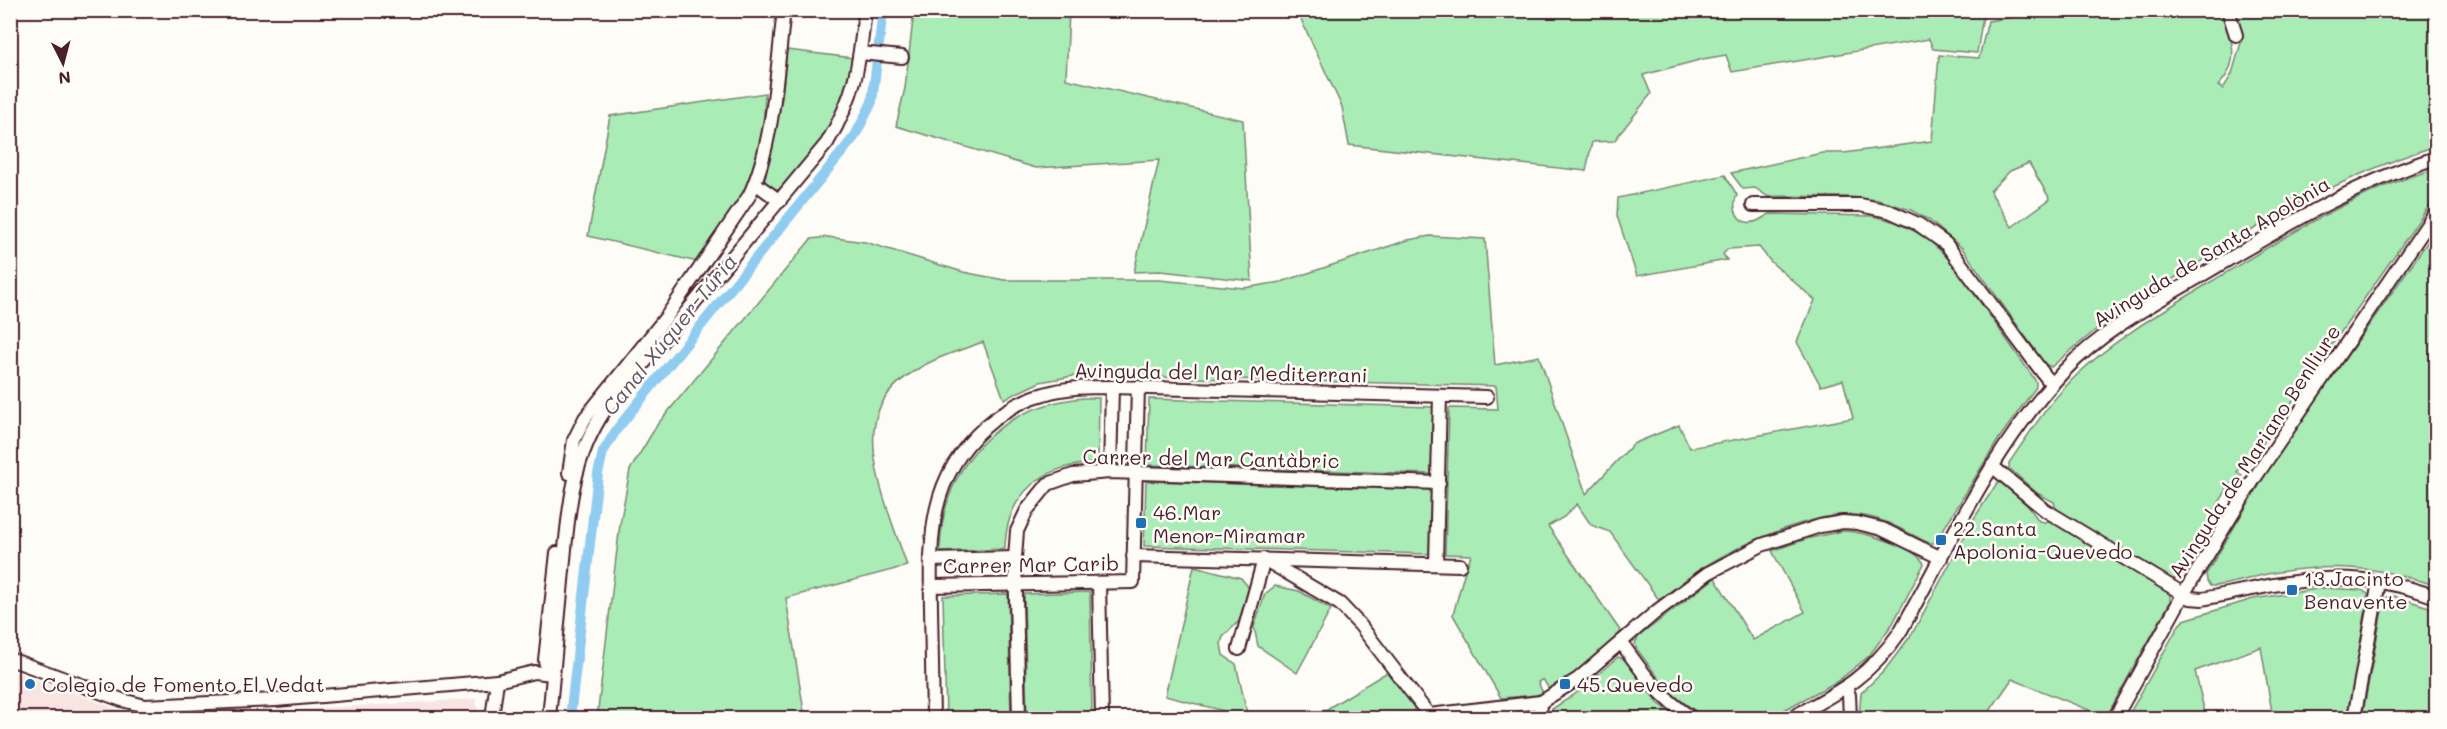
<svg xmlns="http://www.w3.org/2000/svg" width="2447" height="729" viewBox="0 0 2447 729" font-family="Mali,sans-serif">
	<rect width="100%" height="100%" fill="#fdfcf7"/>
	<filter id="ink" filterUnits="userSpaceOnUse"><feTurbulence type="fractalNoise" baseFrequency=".0167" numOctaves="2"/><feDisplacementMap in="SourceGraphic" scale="12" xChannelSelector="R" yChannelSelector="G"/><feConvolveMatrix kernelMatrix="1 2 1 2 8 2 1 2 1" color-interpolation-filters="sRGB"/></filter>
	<g filter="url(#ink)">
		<path fill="#f8e5e1" d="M10,670l127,46 34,1 305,-18 3,19h-468z"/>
		<g fill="#a9ecb6" stroke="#7a8670" stroke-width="1.5" fill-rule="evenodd">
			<path d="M2060,10l160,1c12,26 22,51 -2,75l5,3 9,-15 10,-35 -10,-28h204v55l-4,11 -2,14 6,23v32c-114,35 -218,103 -317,168l-21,14 -47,39 -6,-3 -83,-116 -33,-28 -18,-10 -32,-10 -28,-3 -84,-1 -12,-8 -12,1 -12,-16 91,-20h22l88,-12 7,-86 40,3 9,-37zM2029,163l21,36 -38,28 -22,-36 20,-20z"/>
			<path d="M914,11h155l-3,68 177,41 9,161 -92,-10 -26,1 25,-112 -123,8 -140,-42 9,-38z"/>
			<path d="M1297,11h730l-44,5 -6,37 -44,-4 -4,-10 -197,33 -6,-17 -23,4 -60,16 8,19 -37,47 -22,1 -6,29 -237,-26 -7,-38z"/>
			<path d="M787,50l66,8c-2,12 -3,25 -8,37 -13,37 -42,71 -69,100l-12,-10 18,-87z"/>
			<path d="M765,93c-1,45 -7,81 -33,119 -11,16 -26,32 -35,50l-109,-26 22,-120z"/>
			<path d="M2436,169v27l-188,269 -5,-3 -6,10 5,3 -5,9h-7l-55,95h-7l-111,-67 -3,-10 -17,-9 -28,-25v-5c21,-31 42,-64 70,-90 38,-36 86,-63 130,-90 70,-42 148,-93 227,-114z"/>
			<path d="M1725,175l12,20c-7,13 2,33 20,26 5,-2 8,-5 13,-7l104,2 22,6 20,10 13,8 23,22 81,115 3,5v5l-36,50 -65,106h-6c-23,-11 -48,-27 -73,-28 -43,-3 -116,29 -152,52 -16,10 -30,22 -45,33l-49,-68 -19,-7 -14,-21 -13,13 -16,9 73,106 -33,31 -38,28 -7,-12 -5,3 5,11 -7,2 -35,3 -48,-83 11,-41 7,-19 -26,-1 4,-146 49,1 -2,-23 -417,-11 -39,7 -36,17 -21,-57c-22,8 -47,15 -67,28 -20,12 -37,30 -41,53 -8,43 19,102 32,143l-121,32 19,120h-208l23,-194 10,-54 27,-45 154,-186 17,-2 37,5 98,30 41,8h155l85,8 37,-6 127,-42 22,-4 55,3 10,126 44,-9 47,138 47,-50 46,-19 11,23 163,-30 -10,-38 -22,6 -24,-44 18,-42 -44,-38 -12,-15 -31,2 -5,5 4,6 -90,16 -20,-60 1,-18z"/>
			<path d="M2436,230v356c-53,-20 -108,-23 -163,-13 -20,3 -43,13 -63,13l-3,-5 -1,-7 72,-120z"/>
			<path d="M1083,398h16l-1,65c-54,1 -92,29 -93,86l-65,3c1,-86 58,-146 143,-154z"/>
			<path d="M1149,399l284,8 -2,67 -284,-9z"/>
			<path d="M1146,481l285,9 -2,64 -285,-8z"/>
			<path d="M1997,483h6l25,23 11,15 6,1 7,-2 115,70 3,4v8l-64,115 -94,-38 -27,39h-126l2,-25 23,-22 28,-37 63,-117z"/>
			<path d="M1842,531c19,0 74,15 82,33l-31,59 -24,33 -31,25 -69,37h-61l-4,-1 -35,-25 -33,-44 -1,-4 3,-7 77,-59 38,62 52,-28 -33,-61 34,-12z"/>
			<path d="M1194,566l47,12 8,10 -10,33 -16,16 -2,6 2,12 13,9 12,53 -83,-21z"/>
			<path d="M1275,586l24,5 32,18 -34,64 -39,-27 -4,-19 11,-33z"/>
			<path d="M2323,588l39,2 6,4 -11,73 -11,51h-73l-12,-71 -66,24 11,47h-79l52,-93 5,-5 69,-21z"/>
			<path d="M1090,592l2,126h-65l-3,-124z"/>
			<path d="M1008,594l3,124h-65l-3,-122z"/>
			<path d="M2390,595l46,14v109h-74l22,-118z"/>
			<path d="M1618,657l6,2 34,44 20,15h-128l2,-9 22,-14z"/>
			<path d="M1389,671l24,31 2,16h-103z"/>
		</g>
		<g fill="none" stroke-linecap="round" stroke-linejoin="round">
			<path stroke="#8fccf0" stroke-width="10" d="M570,718l28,-244 5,-22 14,-23 238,-293 17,-34 11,-92"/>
			<g stroke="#4a1f2b" stroke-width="16">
				<g id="street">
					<path d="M2228,10l8,25"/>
					<path d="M860,53l42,4"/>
					<path d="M755,183l25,18"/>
					<path d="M1753,205h107l29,6 29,13 28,20 106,141"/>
					<path d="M1992,466l53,44 145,88 12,1c89,-17 144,-35 234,-2"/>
					<path d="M1110,472l2,-85"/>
					<path d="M569,473l5,-33 11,-22 82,-102 82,-120c25,-51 28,-129 35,-186"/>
					<path d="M1133,556l327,9"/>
					<path d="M930,560l85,-2"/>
					<path d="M1436,564l4,-168"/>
					<path d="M1099,583l3,135"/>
					<path d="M931,586l202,-4 5,-195"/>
					<path d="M1621,642c22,32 39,55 71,76"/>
					<path d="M1239,649l25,-90 76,45 20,21 69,90 112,-13 37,-23 79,-68 51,-38 54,-28 58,-19 23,-4 14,1 25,6 59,29"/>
					<path d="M10,659l112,41 23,6 131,-6 221,-19 37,-9 19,2"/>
					<path d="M553,674l-6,-4 -2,-10 12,-107"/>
					<path d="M1846,688l3,7 1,23"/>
					<path d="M492,718l5,-37"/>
					<path d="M549,718c4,-45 9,-91 13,-137 6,-61 7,-118 43,-171l222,-267c29,-49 32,-77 38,-133"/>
					<path d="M933,718c-1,-36 -1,-73 -2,-110 -1,-70 -3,-130 54,-181 17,-15 36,-27 59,-33 22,-7 45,-7 68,-7l375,10"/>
					<path d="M1019,718l-4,-160 2,-27 10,-21 21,-26 25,-9 37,-3 329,11"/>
					<path d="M1540,718l1,-16"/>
					<path d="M1791,718c48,-26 77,-40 109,-86 50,-89 93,-185 164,-261 37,-39 87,-66 133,-93 78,-46 153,-93 239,-120"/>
					<path d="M2115,718l69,-125 70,-114 182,-267"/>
					<path d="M2354,718l25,-136"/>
				</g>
			</g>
			<use href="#street" stroke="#fdfcf7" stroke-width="12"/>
		</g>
	</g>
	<g fill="#1f6fb2" stroke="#fdfcf7" stroke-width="2">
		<rect x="1135" y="517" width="12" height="12" rx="3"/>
		<rect x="1935" y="534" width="12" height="12" rx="3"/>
		<rect x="2286" y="584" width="12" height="12" rx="3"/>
		<circle cx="30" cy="684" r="6"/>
		<rect x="1559" y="678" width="12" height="12" rx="3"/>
	</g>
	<g text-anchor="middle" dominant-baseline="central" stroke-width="5" stroke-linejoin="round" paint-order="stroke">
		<g font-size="20" fill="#4a1f2b" stroke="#fdfcf7">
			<text transform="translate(2211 251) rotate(-31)">Avinguda de Santa Apolònia</text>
			<text transform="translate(1221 372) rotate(1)">Avinguda del Mar Mediterrani</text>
			<text transform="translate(2254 451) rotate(-57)">Avinguda de Mariano Benlliure</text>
			<text transform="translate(1211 458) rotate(1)">Carrer del Mar Cantàbric</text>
			<text transform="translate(1031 564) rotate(-1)">Carrer Mar Carib</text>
		</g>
		<g font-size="20" fill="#4a1f2b" stroke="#fdfcf7" text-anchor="start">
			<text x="1153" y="512">46.Mar<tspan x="1153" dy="23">Menor-Miramar</tspan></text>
			<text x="1953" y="528">22.Santa<tspan x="1953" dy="23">Apolonia-Quevedo</tspan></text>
			<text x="2304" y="578">13.Jacinto<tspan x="2304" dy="23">Benavente</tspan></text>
			<text x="42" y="684">Colegio de Fomento El Vedat</text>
			<text x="1577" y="684">45.Quevedo</text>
		</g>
		<g font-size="21" font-style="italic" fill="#5f5366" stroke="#fdfcf7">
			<text transform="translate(669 334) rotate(-51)">Canal Xúquer-Túria</text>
		</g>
	</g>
	<rect width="2447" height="729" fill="none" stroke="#fdfcf7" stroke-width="36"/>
	<rect x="18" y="18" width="2411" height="693" fill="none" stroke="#4a1f2b" stroke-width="2" filter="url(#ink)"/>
	<g transform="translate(63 63) rotate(174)" stroke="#fdfcf7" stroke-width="4.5" paint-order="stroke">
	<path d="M0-4.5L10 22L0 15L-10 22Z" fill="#4a1f2b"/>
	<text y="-9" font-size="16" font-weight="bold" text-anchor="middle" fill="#4a1f2b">N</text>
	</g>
</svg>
